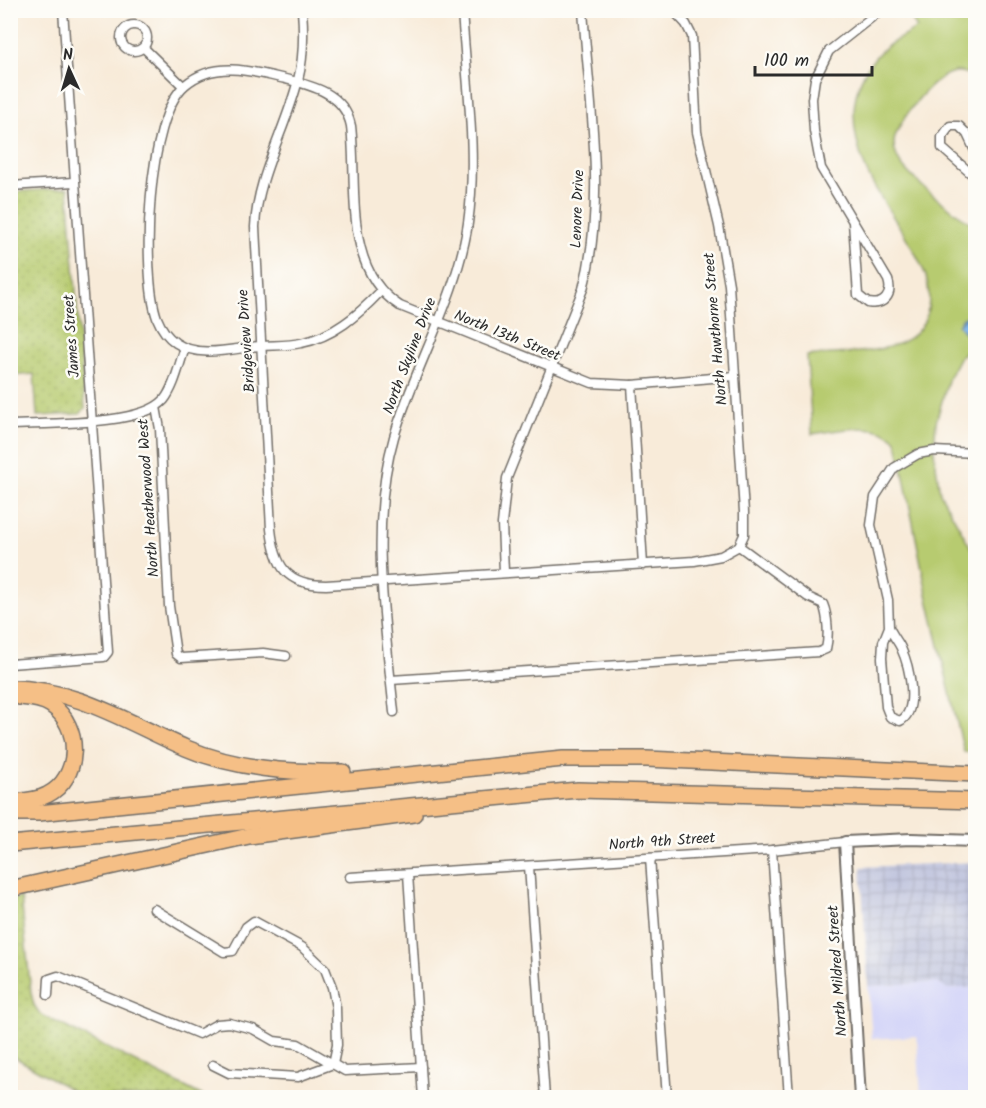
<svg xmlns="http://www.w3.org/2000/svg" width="986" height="1108" viewBox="0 0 986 1108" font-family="Kalam,sans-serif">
	<defs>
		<pattern id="industrial-grid" width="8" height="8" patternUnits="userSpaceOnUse" patternTransform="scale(1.5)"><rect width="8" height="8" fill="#bec2dd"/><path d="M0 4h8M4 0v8" fill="none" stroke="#a3a7be"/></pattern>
		<pattern id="park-dots" width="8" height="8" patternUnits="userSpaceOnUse" patternTransform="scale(1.5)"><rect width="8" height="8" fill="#b7cb6f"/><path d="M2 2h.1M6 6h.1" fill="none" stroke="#9eae60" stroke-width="1.8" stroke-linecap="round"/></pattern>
		<pattern id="water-waves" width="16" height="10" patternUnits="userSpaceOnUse" patternTransform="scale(1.5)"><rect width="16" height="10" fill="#7eb5ed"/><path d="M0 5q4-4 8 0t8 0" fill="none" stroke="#6793c0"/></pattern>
	</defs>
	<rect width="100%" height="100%" fill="#fdfcf7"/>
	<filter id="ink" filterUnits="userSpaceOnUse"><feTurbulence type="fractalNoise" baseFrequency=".0167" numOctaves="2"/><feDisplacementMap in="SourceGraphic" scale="12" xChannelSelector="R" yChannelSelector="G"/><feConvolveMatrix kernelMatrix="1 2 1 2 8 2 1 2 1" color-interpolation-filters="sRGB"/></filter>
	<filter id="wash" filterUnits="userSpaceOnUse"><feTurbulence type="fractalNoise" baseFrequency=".008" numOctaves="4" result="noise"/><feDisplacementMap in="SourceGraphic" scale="24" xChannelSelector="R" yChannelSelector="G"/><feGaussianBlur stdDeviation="1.35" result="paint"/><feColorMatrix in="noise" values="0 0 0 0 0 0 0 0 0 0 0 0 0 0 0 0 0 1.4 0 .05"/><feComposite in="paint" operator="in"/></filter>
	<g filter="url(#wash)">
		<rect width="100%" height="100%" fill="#f8ebd9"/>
		<path fill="#d6d7f8" d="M936,982l12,7 27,-2v110h-54l-4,-61 -45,3 -4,-53z"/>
		<path fill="url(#industrial-grid)" d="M975,862v125l-27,2 -12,-7 -68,4 -7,-119z"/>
		<path fill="#b7cb6f" stroke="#717b4d" stroke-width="1.5" d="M906,11h69v67c-6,-4 -13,-7 -21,-6 -22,5 -50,43 -58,62 -3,7 -2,16 1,23 8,20 60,57 78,69v115l-16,17 -10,19 -13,45 -2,29 6,42 35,62v198l-11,-1 -36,-153 -31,-157c-17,-23 -61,-11 -85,-8l-5,-78c54,-6 139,4 119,-80 -24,-60 -73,-95 -72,-165 1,-22 10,-42 25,-58 10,-10 26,-17 38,-25z"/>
		<g fill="url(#park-dots)" stroke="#717b4d" stroke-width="1.5">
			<path d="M68,188l17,220 -5,6 -43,2 -3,-42 -23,2 -1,-119h6l-5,-65z"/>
			<path d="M21,897l10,96 3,12 6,9 165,83h-122l-72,-42v-155z"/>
		</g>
		<g fill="url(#water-waves)" stroke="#54708c" stroke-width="1.5">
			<path d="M975,47v27l-7,-3c1,-9 -1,-18 7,-24z"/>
			<path d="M975,312v24l-7,1 -10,-12 4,-6z"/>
		</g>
	</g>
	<g filter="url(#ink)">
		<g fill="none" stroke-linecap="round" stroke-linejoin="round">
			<g stroke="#736e68" stroke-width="11">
				<g id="minor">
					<path d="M302,10c2,24 2,47 -4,70 -12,49 -41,96 -43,147l16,302c4,37 15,56 55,56l368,-24 27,-5 18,-10 69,51 15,7c5,12 6,33 3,45l-7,3 -428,28"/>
					<path d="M673,10l13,14 6,12 5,96 22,94 10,59 15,227v23l-5,11"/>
					<circle cx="134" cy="38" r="13"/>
					<path d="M144,48l39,38"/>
					<path d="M976,153l-9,-19 -8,-8h-9l-8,11v11l34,30"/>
					<path d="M10,186l64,-4"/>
					<path d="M853,222l5,73 10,8c16,3 25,-8 20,-23l-67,-112 -7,-37 -2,-32 3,-20 14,-28 52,-41"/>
					<path d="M380,292c-22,23 -47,45 -79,51 -13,3 -27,2 -41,3 -26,2 -60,13 -84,-3 -9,-6 -15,-15 -19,-25 -16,-45 -10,-201 28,-233 28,-24 64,-15 96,-7 29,7 63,14 70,48 7,60 -9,143 49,180l192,77 40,2 103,-9"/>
					<path d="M632,385l11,180"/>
					<path d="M156,407l4,22 9,177 7,48 5,4 82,-5 23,3"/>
					<path d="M10,425c36,-2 131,1 154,-25 11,-14 15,-36 21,-52"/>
					<path d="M504,572l-2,-48 5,-46 76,-189c24,-89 6,-187 0,-279"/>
					<path d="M889,627c3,8 9,14 12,21 8,17 19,63 -1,73l-10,-4 -4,-10 -4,-49 1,-16 6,-15 -1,-27 -17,-75 4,-28 19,-29 24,-14 16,-3 42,2"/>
					<path d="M10,664l94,-7 4,-5 -45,-642"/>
					<path d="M394,712c-9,-88 -25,-189 0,-275 21,-72 63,-139 74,-214 10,-69 -2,-143 -6,-213"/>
					<path d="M772,850l17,248"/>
					<path d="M650,858l17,240"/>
					<path d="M529,866l16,232"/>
					<path d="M408,874l15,224"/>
					<path d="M350,877l422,-27 73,-8"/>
					<path d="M154,909l70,43 9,-1 13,-24 8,-6 48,26 23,22 7,18 4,21 1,37 -4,19"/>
					<path d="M48,995l1,-16 9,-3 141,58 18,-10 12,-1 24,6 21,12 24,3 47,27 76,-4"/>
					<path d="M213,1065l16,8 69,4 35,-13"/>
				</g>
			</g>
			<g stroke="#736e68" stroke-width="14">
				<path id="tertiary" d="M860,1098l-15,-256 66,-3 65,2"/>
			</g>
			<g stroke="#736e68" stroke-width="18">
				<g id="motorway">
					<path d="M10,688c66,0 118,35 176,60 50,21 104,25 157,24"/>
					<path d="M10,802c13,-1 26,-1 37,-7 34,-17 35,-69 4,-90 -9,-6 -21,-7 -32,-8"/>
					<path d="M10,813h29l524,-54h84l329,15"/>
					<path d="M10,844l568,-54 398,11"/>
					<path d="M10,889l239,-53 165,-22"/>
				</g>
			</g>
			<use href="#minor" stroke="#fff" stroke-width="8"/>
			<use href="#tertiary" stroke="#fff" stroke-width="10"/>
			<use href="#motorway" stroke="#f5bf86" stroke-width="15"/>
		</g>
	</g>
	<g text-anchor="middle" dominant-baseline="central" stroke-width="5" stroke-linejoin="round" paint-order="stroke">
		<g font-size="15" fill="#2b2b2b" stroke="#fdfcf7">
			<text transform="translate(578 209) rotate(-88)">Lenore Drive</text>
			<text transform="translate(716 329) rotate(-95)">North Hawthorne Street</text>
			<text transform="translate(72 336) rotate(-94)">James Street</text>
			<text transform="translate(507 336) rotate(22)">North 13th Street</text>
			<text transform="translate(247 341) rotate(-94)">Bridgeview Drive</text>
			<text transform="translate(410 356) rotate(-69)">North Skyline Drive</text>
			<text transform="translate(149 498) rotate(-94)">North Heatherwood West</text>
			<text transform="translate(662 842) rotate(-4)">North 9th Street</text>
			<text transform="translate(838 971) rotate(-94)">North Mildred Street</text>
		</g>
	</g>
	<rect width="986" height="1108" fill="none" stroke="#fdfcf7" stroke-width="36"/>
	<g transform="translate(69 69) rotate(356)" stroke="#fdfcf7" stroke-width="4.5" paint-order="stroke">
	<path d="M0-4.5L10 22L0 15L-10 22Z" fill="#2b2b2b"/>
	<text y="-9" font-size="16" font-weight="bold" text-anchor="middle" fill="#2b2b2b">N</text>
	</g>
	<path d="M755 66v9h117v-9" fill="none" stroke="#2b2b2b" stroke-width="3"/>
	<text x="764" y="66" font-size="18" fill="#2b2b2b" stroke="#fdfcf7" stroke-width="4.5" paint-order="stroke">100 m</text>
</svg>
